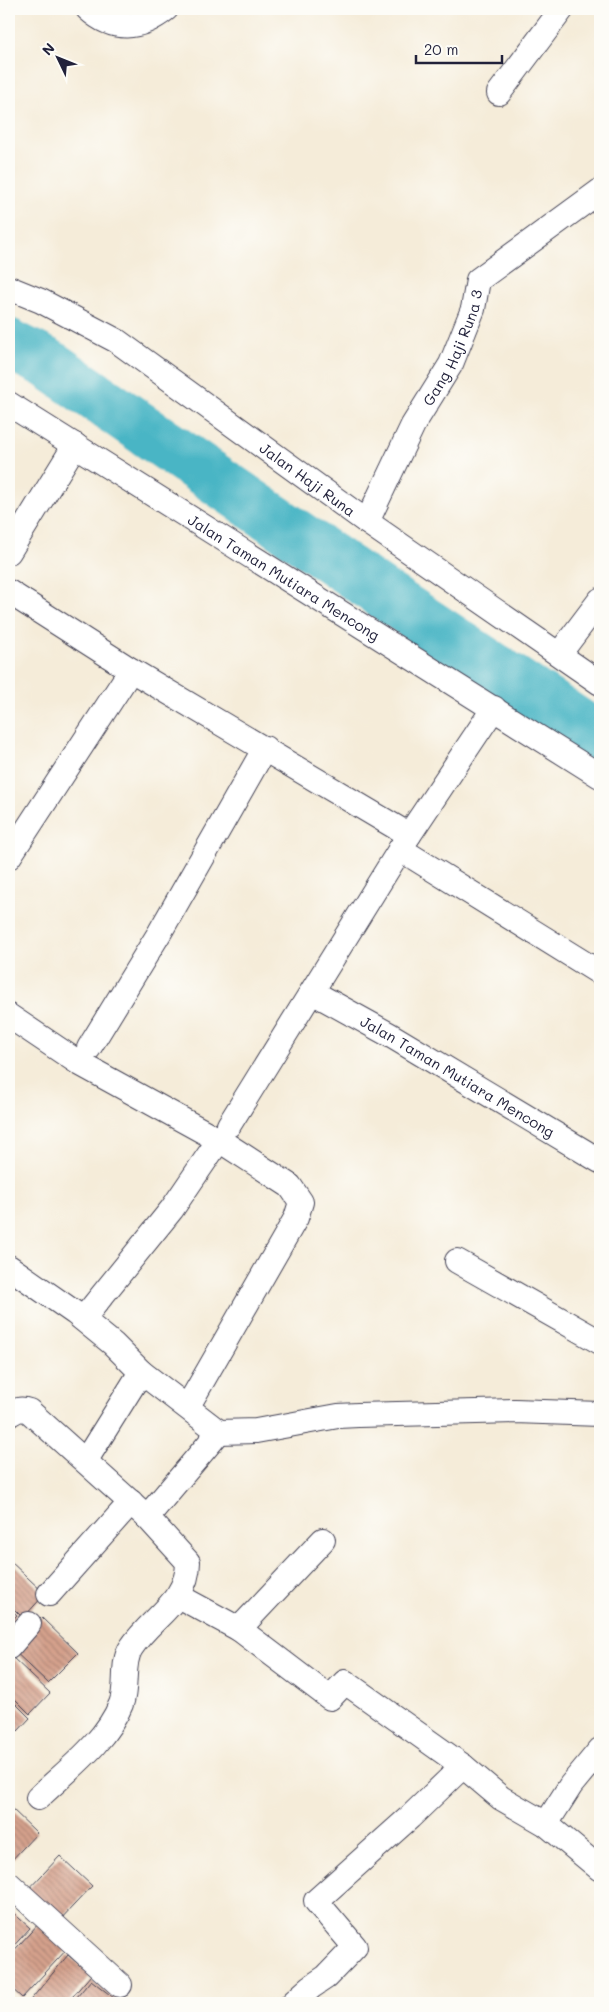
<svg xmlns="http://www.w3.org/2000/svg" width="609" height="2012" viewBox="0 0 609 2012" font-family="Mali,sans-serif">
	<defs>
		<pattern id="building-back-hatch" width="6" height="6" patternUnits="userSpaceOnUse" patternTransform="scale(1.25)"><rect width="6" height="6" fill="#d5a18c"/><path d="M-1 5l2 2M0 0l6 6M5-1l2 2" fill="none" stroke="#ac8374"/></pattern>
	</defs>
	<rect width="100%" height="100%" fill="#fdfcf7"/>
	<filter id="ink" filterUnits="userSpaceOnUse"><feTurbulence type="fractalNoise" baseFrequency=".02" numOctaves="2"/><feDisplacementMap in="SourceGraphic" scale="10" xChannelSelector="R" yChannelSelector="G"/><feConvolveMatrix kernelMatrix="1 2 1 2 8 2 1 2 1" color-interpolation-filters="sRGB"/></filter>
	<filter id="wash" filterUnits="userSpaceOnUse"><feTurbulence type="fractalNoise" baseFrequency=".0096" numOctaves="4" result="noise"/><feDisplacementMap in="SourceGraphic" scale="20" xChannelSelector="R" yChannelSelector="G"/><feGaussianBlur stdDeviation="1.12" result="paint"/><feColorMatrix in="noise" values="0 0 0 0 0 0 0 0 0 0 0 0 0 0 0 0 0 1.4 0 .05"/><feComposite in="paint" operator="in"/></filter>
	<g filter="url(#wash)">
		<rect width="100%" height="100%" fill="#f5ecd9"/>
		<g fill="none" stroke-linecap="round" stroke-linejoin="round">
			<path stroke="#49b5c5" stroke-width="51" d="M9,344l38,19 337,232 216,143"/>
		</g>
		<g id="blocks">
			<g fill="url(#building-back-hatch)">
				<path d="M9,1560l36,34 -22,24 -14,-14z"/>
				<path d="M9,1608l8,7 -8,9z"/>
				<path d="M41,1617l37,36 -30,30 -37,-35z"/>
				<path d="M11,1656l39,37 -20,21 -21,-21v-35z"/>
				<path d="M9,1697l21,21 -12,13 -9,-9z"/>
				<path d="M9,1806l28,27 -28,30z"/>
				<path d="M60,1856l32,30 -35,37 -32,-30z"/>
				<path d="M9,1909l21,19 -21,23z"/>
				<path d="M40,1922l28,26 -46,50 -13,-12v-30z"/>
				<path d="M68,1955l23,20 -24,28h-39z"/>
				<path d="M91,1980l28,22 -1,1h-46z"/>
			</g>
		</g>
	</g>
	<g filter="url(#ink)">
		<use href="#blocks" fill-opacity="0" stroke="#424053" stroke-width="1"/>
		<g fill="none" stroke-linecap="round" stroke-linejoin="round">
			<g stroke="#424053" stroke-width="26">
				<g id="minor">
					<path d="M88,9c25,23 52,21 78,0"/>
					<path d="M499,93l63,-84"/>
					<path id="s1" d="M9,288l32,13 76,40 250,181 233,161"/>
					<path id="s2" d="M9,404l591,372"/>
					<path id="s3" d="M367,522l46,-97 38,-61 22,-55 5,-29 122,-89"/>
					<path d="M9,552l66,-107"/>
					<path d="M9,592l122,78 278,165"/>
					<path d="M560,653l40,-53"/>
					<path d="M400,849l200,124"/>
					<path d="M9,857l122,-187"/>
					<path id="s4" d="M314,993l76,42 210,126"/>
					<path d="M9,1016l70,47 140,77 71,46 11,16 -5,16 -108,188"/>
					<path d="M89,1048l71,-116 105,-184"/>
					<path d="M229,1125l180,-290 85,-127"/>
					<path d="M457,1261l143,81"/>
					<path d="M9,1267l66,46 38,31 28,28 78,60 37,-1 82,-15 20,-1 157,-4 85,3"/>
					<path d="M83,1319l89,-110 47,-69"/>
					<path d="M9,1415c7,-5 11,-7 20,-4l118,106 41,45c0,40 -37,55 -57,86 -10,15 -3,39 -10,56 -15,38 -55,67 -83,94"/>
					<path d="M86,1460l55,-88"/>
					<path d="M147,1517l72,-85"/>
					<path d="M49,1594l82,-92"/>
					<path d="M178,1596l61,33 91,69 15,-16 118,84 38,32 45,26 54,45"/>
					<path d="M239,1629l84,-89"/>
					<path d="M9,1647l20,-23"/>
					<path d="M546,1824l25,-39 29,-35"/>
					<path d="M9,1884l111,101"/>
					<path d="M293,2003l18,-16 15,-10 29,-30 -39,-46 94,-84 53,-51"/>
				</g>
			</g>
			<use href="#minor" stroke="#fff" stroke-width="24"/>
		</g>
	</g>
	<g text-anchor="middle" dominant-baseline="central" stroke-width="4.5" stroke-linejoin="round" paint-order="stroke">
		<g font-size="15" fill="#22223b" stroke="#fdfcf7">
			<text stroke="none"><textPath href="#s3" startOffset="195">Gang Haji Runa 3</textPath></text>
			<text stroke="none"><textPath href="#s1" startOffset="356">Jalan Haji Runa</textPath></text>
			<text stroke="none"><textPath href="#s2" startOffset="325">Jalan Taman Mutiara Mencong</textPath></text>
			<text stroke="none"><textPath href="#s4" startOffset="166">Jalan Taman Mutiara Mencong</textPath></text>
		</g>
	</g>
	<rect width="609" height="2012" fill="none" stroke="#fdfcf7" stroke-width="30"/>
	<g transform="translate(58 58) rotate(313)" stroke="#fdfcf7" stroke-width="4" paint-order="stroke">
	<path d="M0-4L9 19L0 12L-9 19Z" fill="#22223b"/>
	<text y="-8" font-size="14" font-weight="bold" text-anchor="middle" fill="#22223b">N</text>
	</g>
	<path d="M416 55v8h86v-8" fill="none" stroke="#22223b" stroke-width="2.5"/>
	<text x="424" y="55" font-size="15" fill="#22223b" stroke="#fdfcf7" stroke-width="4" paint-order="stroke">20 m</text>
</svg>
